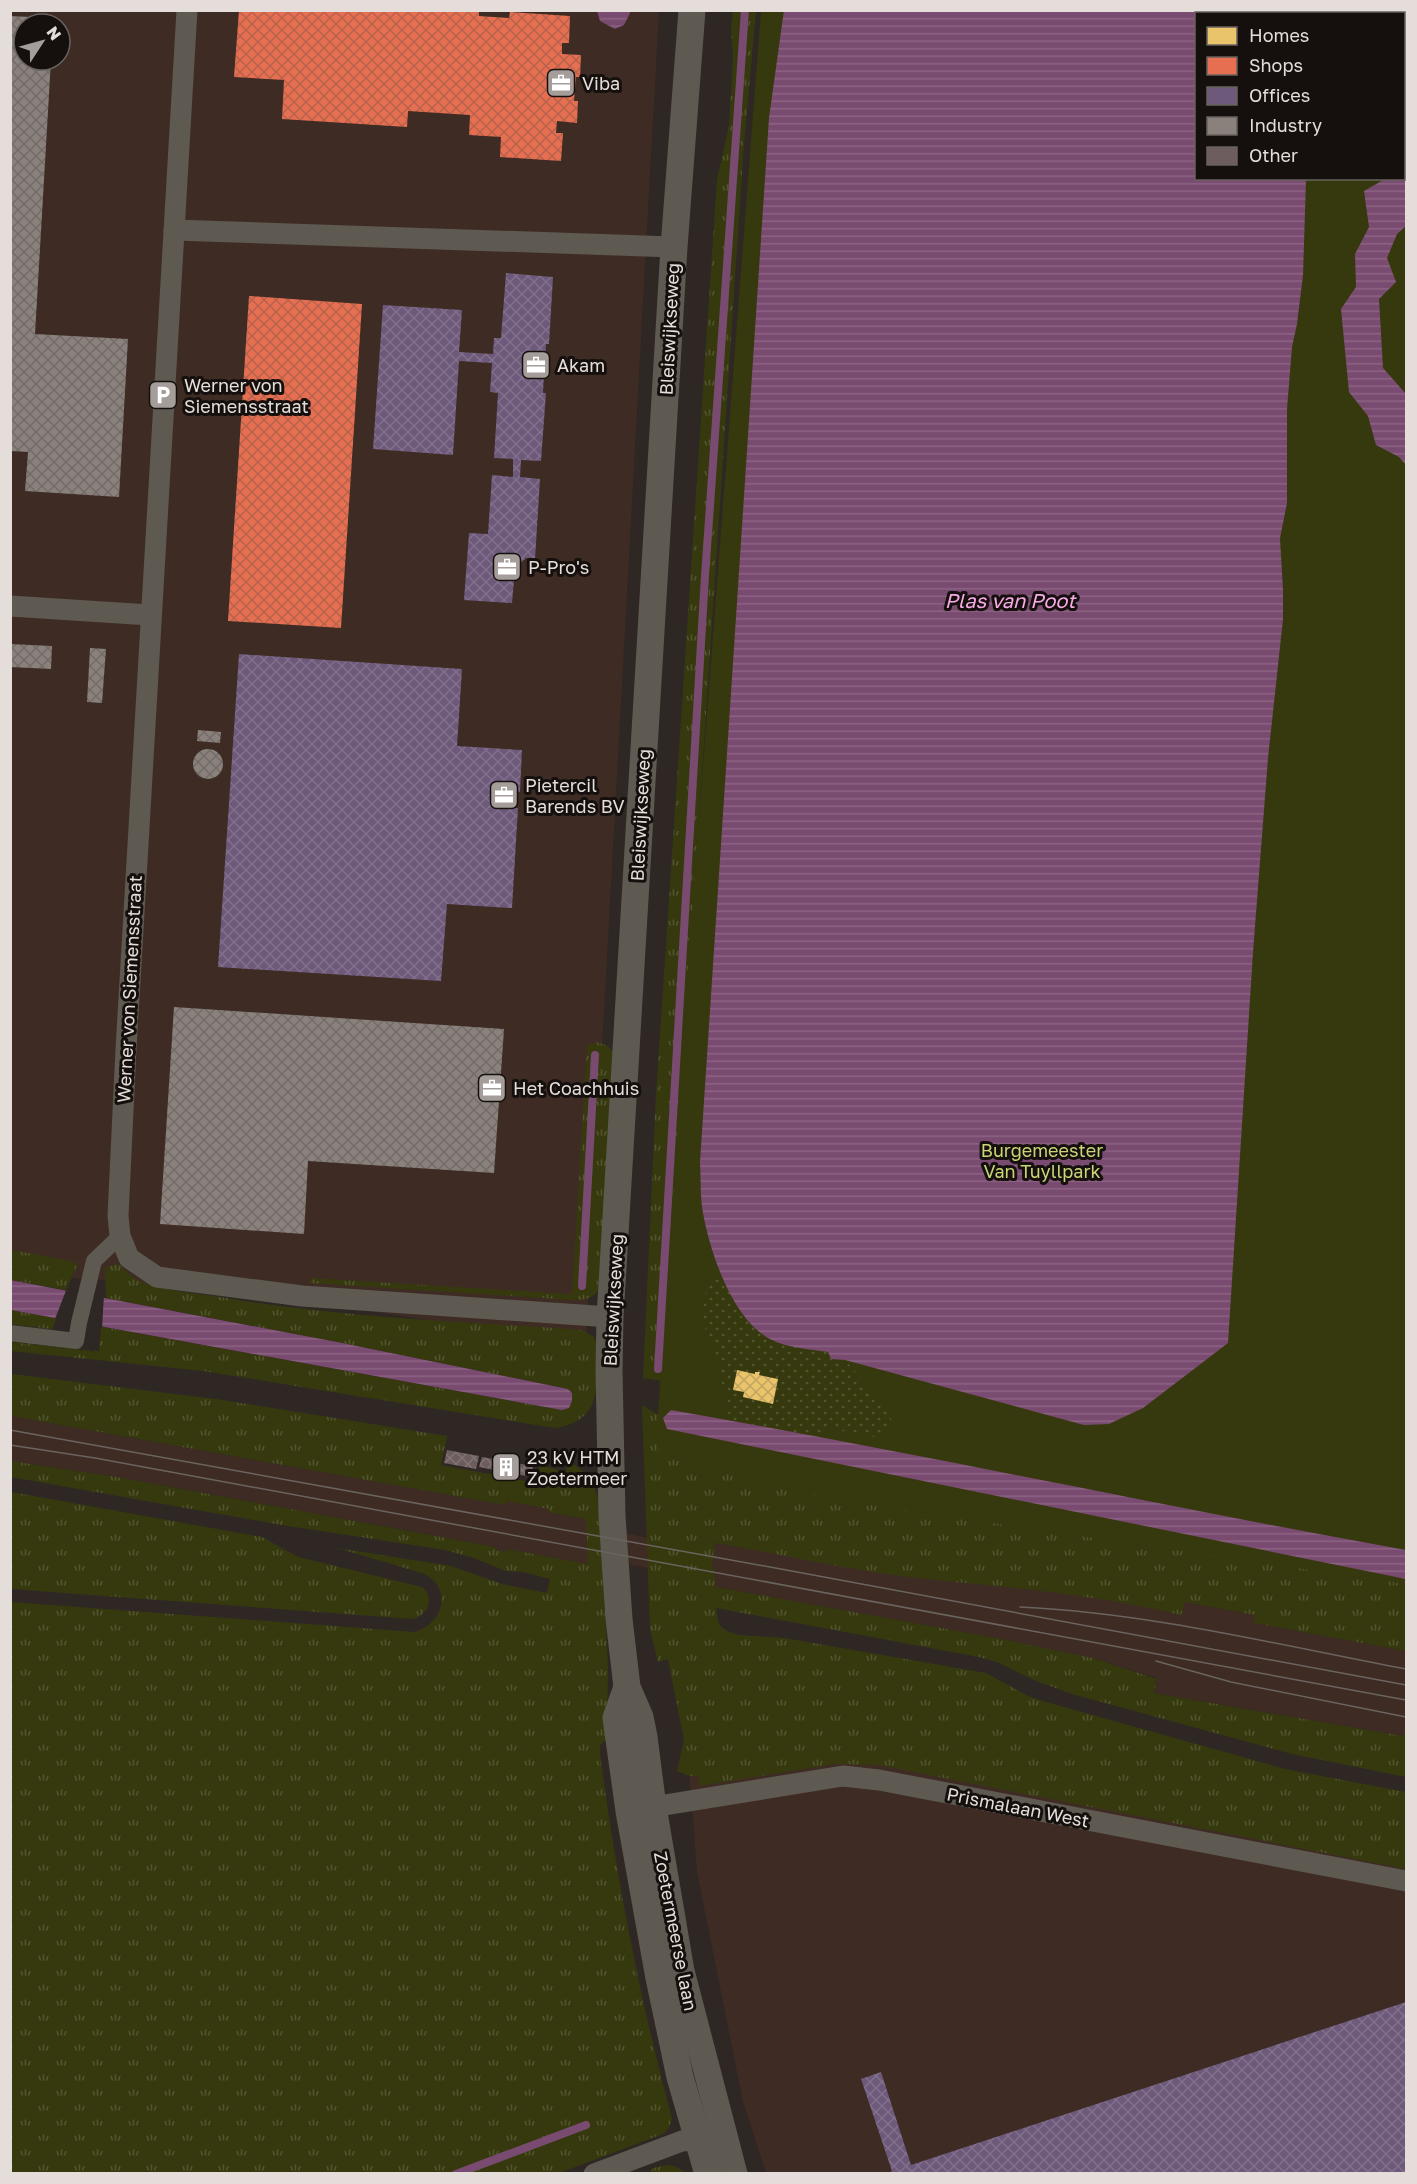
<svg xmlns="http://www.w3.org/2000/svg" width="1417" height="2184" viewBox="0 0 1417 2184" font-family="'Golos Text',sans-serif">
	<defs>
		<pattern id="grass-tufts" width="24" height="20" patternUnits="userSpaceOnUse" patternTransform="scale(1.5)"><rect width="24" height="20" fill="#36390e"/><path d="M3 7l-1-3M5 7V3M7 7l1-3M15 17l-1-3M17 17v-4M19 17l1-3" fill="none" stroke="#535530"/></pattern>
		<pattern id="garden-dots" width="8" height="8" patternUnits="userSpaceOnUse" patternTransform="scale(1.5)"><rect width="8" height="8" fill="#36390e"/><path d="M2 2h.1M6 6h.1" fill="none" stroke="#535530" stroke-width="1.8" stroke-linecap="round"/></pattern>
		<pattern id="water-rules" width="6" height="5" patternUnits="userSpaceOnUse" patternTransform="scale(1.5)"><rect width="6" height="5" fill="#7a4b70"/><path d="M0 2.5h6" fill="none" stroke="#8d6484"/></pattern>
		<pattern id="homes-cross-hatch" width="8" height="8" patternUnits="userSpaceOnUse" patternTransform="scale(1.5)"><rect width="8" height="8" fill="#e9c46a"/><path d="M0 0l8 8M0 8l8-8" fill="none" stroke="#c0a460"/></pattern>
		<pattern id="shops-cross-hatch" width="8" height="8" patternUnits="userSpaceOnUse" patternTransform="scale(1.5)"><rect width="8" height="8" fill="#e76f51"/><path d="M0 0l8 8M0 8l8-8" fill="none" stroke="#b6624c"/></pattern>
		<pattern id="offices-cross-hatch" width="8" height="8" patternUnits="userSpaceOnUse" patternTransform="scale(1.5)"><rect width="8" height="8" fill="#6d597a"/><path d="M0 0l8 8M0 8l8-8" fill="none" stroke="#82708c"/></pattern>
		<pattern id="industry-cross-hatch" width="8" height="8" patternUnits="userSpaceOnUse" patternTransform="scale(1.5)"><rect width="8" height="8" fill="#8a817c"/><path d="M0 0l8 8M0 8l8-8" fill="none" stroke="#726b67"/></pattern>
		<pattern id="building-cross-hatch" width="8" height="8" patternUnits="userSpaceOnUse" patternTransform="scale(1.5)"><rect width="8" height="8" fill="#6d5d5e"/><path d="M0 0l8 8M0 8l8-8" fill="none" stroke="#827474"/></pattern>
	</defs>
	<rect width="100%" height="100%" fill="#2e2724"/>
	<g fill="#3d2b24" fill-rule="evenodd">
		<path d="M10,11h649l-73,1329 -75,-7 -278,-43 -158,-12 -64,-11zM24,24h36v36h-36z"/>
		<path d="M11,1416l494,89 1,-4 43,8 -1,3 38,7 1,7 126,24 2,-7 191,33 182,20 46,8 46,11 4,-13 70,13v8l152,28v82h-1l-1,3 -250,-43 3,-15 -64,-20 -91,-19 -286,-52 -2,-7 -125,-23 -1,7 -81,-15 -1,3 -10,-2v-3l-80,-15 -299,-55 -106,-16z"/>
		<path d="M681,1663l725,135v375h-640l-23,-71 -46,-230z"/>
	</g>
	<g fill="url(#grass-tufts)">
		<path d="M733,11h23l-12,133 -68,1019v45l-7,174 -26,-4 13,-283 61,-915 12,-54 4,-68 -2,-31z"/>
		<path d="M597,1042l11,4 6,7 -16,238c-8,9 -15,9 -26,9l-262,-17v-5l262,16 15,-248z"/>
		<path d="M11,1250l56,10 11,4 -12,26 -55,-10z"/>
		<path d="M119,1264c6,7 12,13 21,17 24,10 54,12 80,16 119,21 241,24 362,33l12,7 3,6c-2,40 9,77 -42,85l-352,-57 -192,-20v-10l1,2 2,-2 2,3 1,-3 4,1v2l3,-2 1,3 2,-2 1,2v-2h4v2l2,-2 2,3 2,-2 1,2v-2h5v3l2,-2 1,2 1,-2h4v3l3,-2v2l2,-2 2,2v-2l3,3 2,-2 1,2v-2l2,2 1,-2 2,3 1,-3 2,3 2,-2v2l2,-2 2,3v-3l2,3 3,-2 1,2v-2l2,2 1,-2 3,3 1,-2 1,2 2,-2 1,2 2,-2 1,3 2,-26h2l459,83 7,-2 3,-15 -4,-4 -231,-47 -231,-44 -1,-31z"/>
		<path d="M11,1310l44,8 1,1 -3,9 -3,2 -2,-2 -3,2v-3l-1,2 -2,-2 -1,2 -2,-2 -1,2 -1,-3 -3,2 -1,-2 -2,2 -1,-2v2l-2,-3 -1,2 -2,-2 -3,2v-2l-3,2v-3l-2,2v-2l-2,2 -2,-2 -2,2z"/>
		<path d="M11,1374l205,25 231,37 -6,29 95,18 4,-18 26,7 2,-11c17,9 26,20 30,38l10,167 -1,73 -7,6v9c16,123 40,245 72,365l-3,9 -6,6 -104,39h-548v-571l403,30c31,-8 39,-46 8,-59l-85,-25 114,18 51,18 45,9 3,-14 -27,-7 -17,-1 -32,-13 -29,-8 -163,-25 -271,-48v-16l106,16 379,70v3l10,2 1,-3 81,15 -2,-45 -38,-7 1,-3 -42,-8 -2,4 -494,-89z"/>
		<path d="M642,1405l21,13 743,161v72l-152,-28v-8l-69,-13 -4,13c-90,-22 -181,-28 -272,-38 -65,-8 -130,-23 -194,-34l-3,19 4,25 286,52 91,19 64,21 -3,14 249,43 2,-4 1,1v44l-114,-23 -220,-60 -38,-14 -37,-18 -18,-5 -263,-49 2,14 6,8 15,5 45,3 202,35 42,23 18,6 239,67 121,23v77l-528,-104 -44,-1 -135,22v-10h-10l-12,-5 7,-31 -16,-81 -10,3 -8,-32z"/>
		<path d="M11,1492l251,45 36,20 124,30c13,11 6,28 -9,32l-402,-30z"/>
		<path d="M668,2165l9,2 8,6h-36l4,-5z"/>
	</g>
	<path fill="#36390e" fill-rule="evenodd" d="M761,11h645v1573l-576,-85 -171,-43 -2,-25 38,-561zM1196,14h208v164h-208z"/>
	<path fill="url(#garden-dots)" d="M721,1275c10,24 26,50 48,63 17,10 40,11 59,14l3,7 14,1 39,45 8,16 -11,17 -55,-10 -3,10 -93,-17 -14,-67 -15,-36 6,-32z"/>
	<g fill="url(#water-rules)">
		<path d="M784,10l622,1v67l-2,-2v-62h-208v164l110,1 -3,96 -6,49 -5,23 -5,62v94l-7,35 3,52v29l-15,139 -15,194 -25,391 -85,65 -34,16 -25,1 -239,-65 -14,-1 -3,-7c-19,-3 -41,-4 -58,-13 -38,-20 -60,-87 -67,-126 -3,-16 -2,-34 -3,-51l69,-1044z"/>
		<path d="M597,11v-1l34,1 -7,14 -9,4 -15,-8z"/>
		<path d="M1406,134v92l-9,8 -10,24 9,24 -17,17 4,69 23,26v71l-7,-8 -23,-12 -8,-29 -19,-24 -8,-83 15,-22 -1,-33 14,-27 -5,-36 21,-12 19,-1v-39z"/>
		<path d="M10,1280l327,62 231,47 4,4v8l-3,7 -7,2 -551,-100z"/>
		<path d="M671,1410c246,43 490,96 735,140v29l-739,-150 -4,-11z"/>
	</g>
	<path fill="#2e2724" d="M67,1288l37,7 -2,33 -47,-9z"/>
	<path fill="url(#homes-cross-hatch)" d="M737,1370l18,4v-2h5l-1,3 19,4 -5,25 -30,-7 1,-5 -11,-2z"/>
	<g fill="url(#shops-cross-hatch)">
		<path d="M239,10h240v6l30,2 1,-6 60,4 -1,27h-7v11l19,1 -1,22h-4l-2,24h4l-1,22 -20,-2 -1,12h7l-2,28 -61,-4 1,-20 -32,-2 1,-20 -62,-4 -1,16 -125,-8 2,-39 -50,-3z"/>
		<path d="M249,296l113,8 -21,324 -113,-7z"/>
	</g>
	<g fill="url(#offices-cross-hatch)">
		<path d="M506,273l47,4 -4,67h-3l-1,19h3l-1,11h-3l-1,19h3l-5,68 -20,-1 -1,17 20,2 -5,80 -9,-1 -11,10 -3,35 -48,-3 5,-67 19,1 4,-59 21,2v-18l-19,-1 4,-65 -8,-1 2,-29 -33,-2 -6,94 -80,-6 10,-144 79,5 -3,42 34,2 1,-16h7z"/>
		<path d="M239,654l223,15 -5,77 65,4 -2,42 -7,-1v5h3v7h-4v5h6l-6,100 -65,-4 -6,77 -223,-14z"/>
		<path d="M1406,2002v172h-519l5,-3 -31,-92 20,-7 30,93z"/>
	</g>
	<g fill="url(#industry-cross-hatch)">
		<path d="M10,16l44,2 -1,6h-29v36h27l-16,274 93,5 -9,158 -94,-6 3,-39 -18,-1z"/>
		<path d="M10,644l42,2 -1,23 -41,-2z"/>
		<path d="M90,648l16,1 -4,54 -15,-1z"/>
		<path d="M198,730l23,2 -1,11 -23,-2z"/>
		<circle cx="208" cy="764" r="15"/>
		<path d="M174,1007l330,22 -10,144 -186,-12 -4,73 -144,-10z"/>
	</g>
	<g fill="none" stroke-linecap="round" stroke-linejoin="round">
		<g stroke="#7a4b70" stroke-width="8">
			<path d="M582,1286l13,-231"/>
			<path d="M658,1369l47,-793 40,-566"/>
			<path d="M456,2174l130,-49"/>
		</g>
	</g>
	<g fill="url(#building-cross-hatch)">
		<path d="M447,1450l32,6 -3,13 -32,-6z"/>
		<path d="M482,1457l51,9 -2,11 -52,-10z"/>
	</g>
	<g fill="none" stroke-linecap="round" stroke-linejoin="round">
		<path stroke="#5e5951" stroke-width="16" d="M10,1333l66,8 3,-18 15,-62 26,-25"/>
		<g stroke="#5e5951" stroke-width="21">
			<path d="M187,10l-61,1039 -8,167 2,20 9,22 28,19 145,19 308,21"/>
			<path d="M174,230l500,17"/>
			<path d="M10,606l140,9"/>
			<path d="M640,1809l203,-33 36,4 527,101"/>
			<path d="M594,2174l88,-33 15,-1 13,-5"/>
		</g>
		<g stroke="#5e5951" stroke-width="27">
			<path d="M692,10l-18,237 -64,1070 -1,53 3,146 7,103 8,68 13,30 4,20 9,70 28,164 53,203"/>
			<path d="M627,1687l-11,31 13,93 30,167 21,99 28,97"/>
		</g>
		<g stroke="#6a645f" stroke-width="1.5">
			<path d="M10,1430l760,137 636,118"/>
			<path d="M10,1445l85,13 1311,242"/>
			<path d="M1020,1607c130,6 259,38 386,62"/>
			<path d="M1156,1661l75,21 175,35"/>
		</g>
	</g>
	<defs>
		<g id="office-square" transform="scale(1.5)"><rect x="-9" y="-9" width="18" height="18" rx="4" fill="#a59d9a" stroke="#15100d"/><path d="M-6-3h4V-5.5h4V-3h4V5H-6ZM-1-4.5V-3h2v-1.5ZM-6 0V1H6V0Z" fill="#fff"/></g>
		<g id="parking-square" transform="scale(1.5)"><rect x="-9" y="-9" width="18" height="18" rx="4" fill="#a59d9a" stroke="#15100d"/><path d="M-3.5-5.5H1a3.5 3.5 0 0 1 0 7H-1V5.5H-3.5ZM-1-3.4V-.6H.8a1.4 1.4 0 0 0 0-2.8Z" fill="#fff"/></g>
		<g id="building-square" transform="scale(1.5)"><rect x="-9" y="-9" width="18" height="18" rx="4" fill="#a59d9a" stroke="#15100d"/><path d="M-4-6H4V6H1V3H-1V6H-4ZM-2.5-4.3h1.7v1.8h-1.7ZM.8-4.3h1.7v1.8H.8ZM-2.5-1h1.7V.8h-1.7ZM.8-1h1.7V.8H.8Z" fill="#fff"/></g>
	</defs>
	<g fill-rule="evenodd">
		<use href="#office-square" x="561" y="83"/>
		<use href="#office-square" x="536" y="365"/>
		<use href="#parking-square" x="163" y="395"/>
		<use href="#office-square" x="507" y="567"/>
		<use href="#office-square" x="504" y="795"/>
		<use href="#office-square" x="492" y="1088"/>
		<use href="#building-square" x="506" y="1467"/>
	</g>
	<g text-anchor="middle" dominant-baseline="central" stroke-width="6" stroke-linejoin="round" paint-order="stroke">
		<g font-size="18" fill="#e5ddd9" stroke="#15100d" text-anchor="start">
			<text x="582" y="83">Viba</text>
			<text x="557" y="365">Akam</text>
			<text x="184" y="385">Werner von<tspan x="184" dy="21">Siemensstraat</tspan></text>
			<text x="528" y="567">P-Pro's</text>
			<text x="525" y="785">Pietercil<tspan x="525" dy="21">Barends BV</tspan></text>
			<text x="513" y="1088">Het Coachhuis</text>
			<text x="527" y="1457">23 kV HTM<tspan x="527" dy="21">Zoetermeer</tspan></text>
		</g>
		<g font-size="18" fill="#e5ddd9" stroke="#15100d">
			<text transform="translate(669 329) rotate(-87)">Bleiswijkseweg</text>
			<text transform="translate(640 815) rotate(-87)">Bleiswijkseweg</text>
			<text transform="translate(129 989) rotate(-87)">Werner von Siemensstraat</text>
			<text transform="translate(613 1300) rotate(-87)">Bleiswijkseweg</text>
			<text transform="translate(1018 1807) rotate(11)">Prismalaan West</text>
			<text transform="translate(676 1931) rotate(79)">Zoetermeerse laan</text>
		</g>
		<g font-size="18" fill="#cad578" stroke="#15100d">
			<text x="1042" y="1150">Burgemeester<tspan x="1042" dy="21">Van Tuyllpark</tspan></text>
		</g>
		<g font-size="20" font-style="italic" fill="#f8aae7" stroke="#15100d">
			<text x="1010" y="600">Plas van Poot</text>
		</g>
	</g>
	<rect width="1417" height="2184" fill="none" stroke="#e5ddd9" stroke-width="24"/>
	<rect x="1195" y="12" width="210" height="168" fill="#15100d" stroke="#68625f" stroke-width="1.5"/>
	<rect x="1207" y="27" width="30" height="18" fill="#e9c46a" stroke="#68625f" stroke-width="1.5"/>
	<text x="1249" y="42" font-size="18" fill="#e5ddd9">Homes</text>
	<rect x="1207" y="57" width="30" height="18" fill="#e76f51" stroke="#68625f" stroke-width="1.5"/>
	<text x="1249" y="72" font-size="18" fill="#e5ddd9">Shops</text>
	<rect x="1207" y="87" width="30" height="18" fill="#6d597a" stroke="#68625f" stroke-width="1.5"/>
	<text x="1249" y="102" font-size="18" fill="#e5ddd9">Offices</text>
	<rect x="1207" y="117" width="30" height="18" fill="#8a817c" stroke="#68625f" stroke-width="1.5"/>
	<text x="1249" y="132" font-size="18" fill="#e5ddd9">Industry</text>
	<rect x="1207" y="147" width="30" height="18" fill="#6d5d5e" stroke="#68625f" stroke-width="1.5"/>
	<text x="1249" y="162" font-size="18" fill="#e5ddd9">Other</text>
	<g transform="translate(42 42) rotate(54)"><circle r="28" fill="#15100d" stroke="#68625f" stroke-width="1.5"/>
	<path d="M0-4.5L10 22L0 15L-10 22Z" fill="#a59d9a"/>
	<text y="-9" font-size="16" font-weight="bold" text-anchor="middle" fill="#e5ddd9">N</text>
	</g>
</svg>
